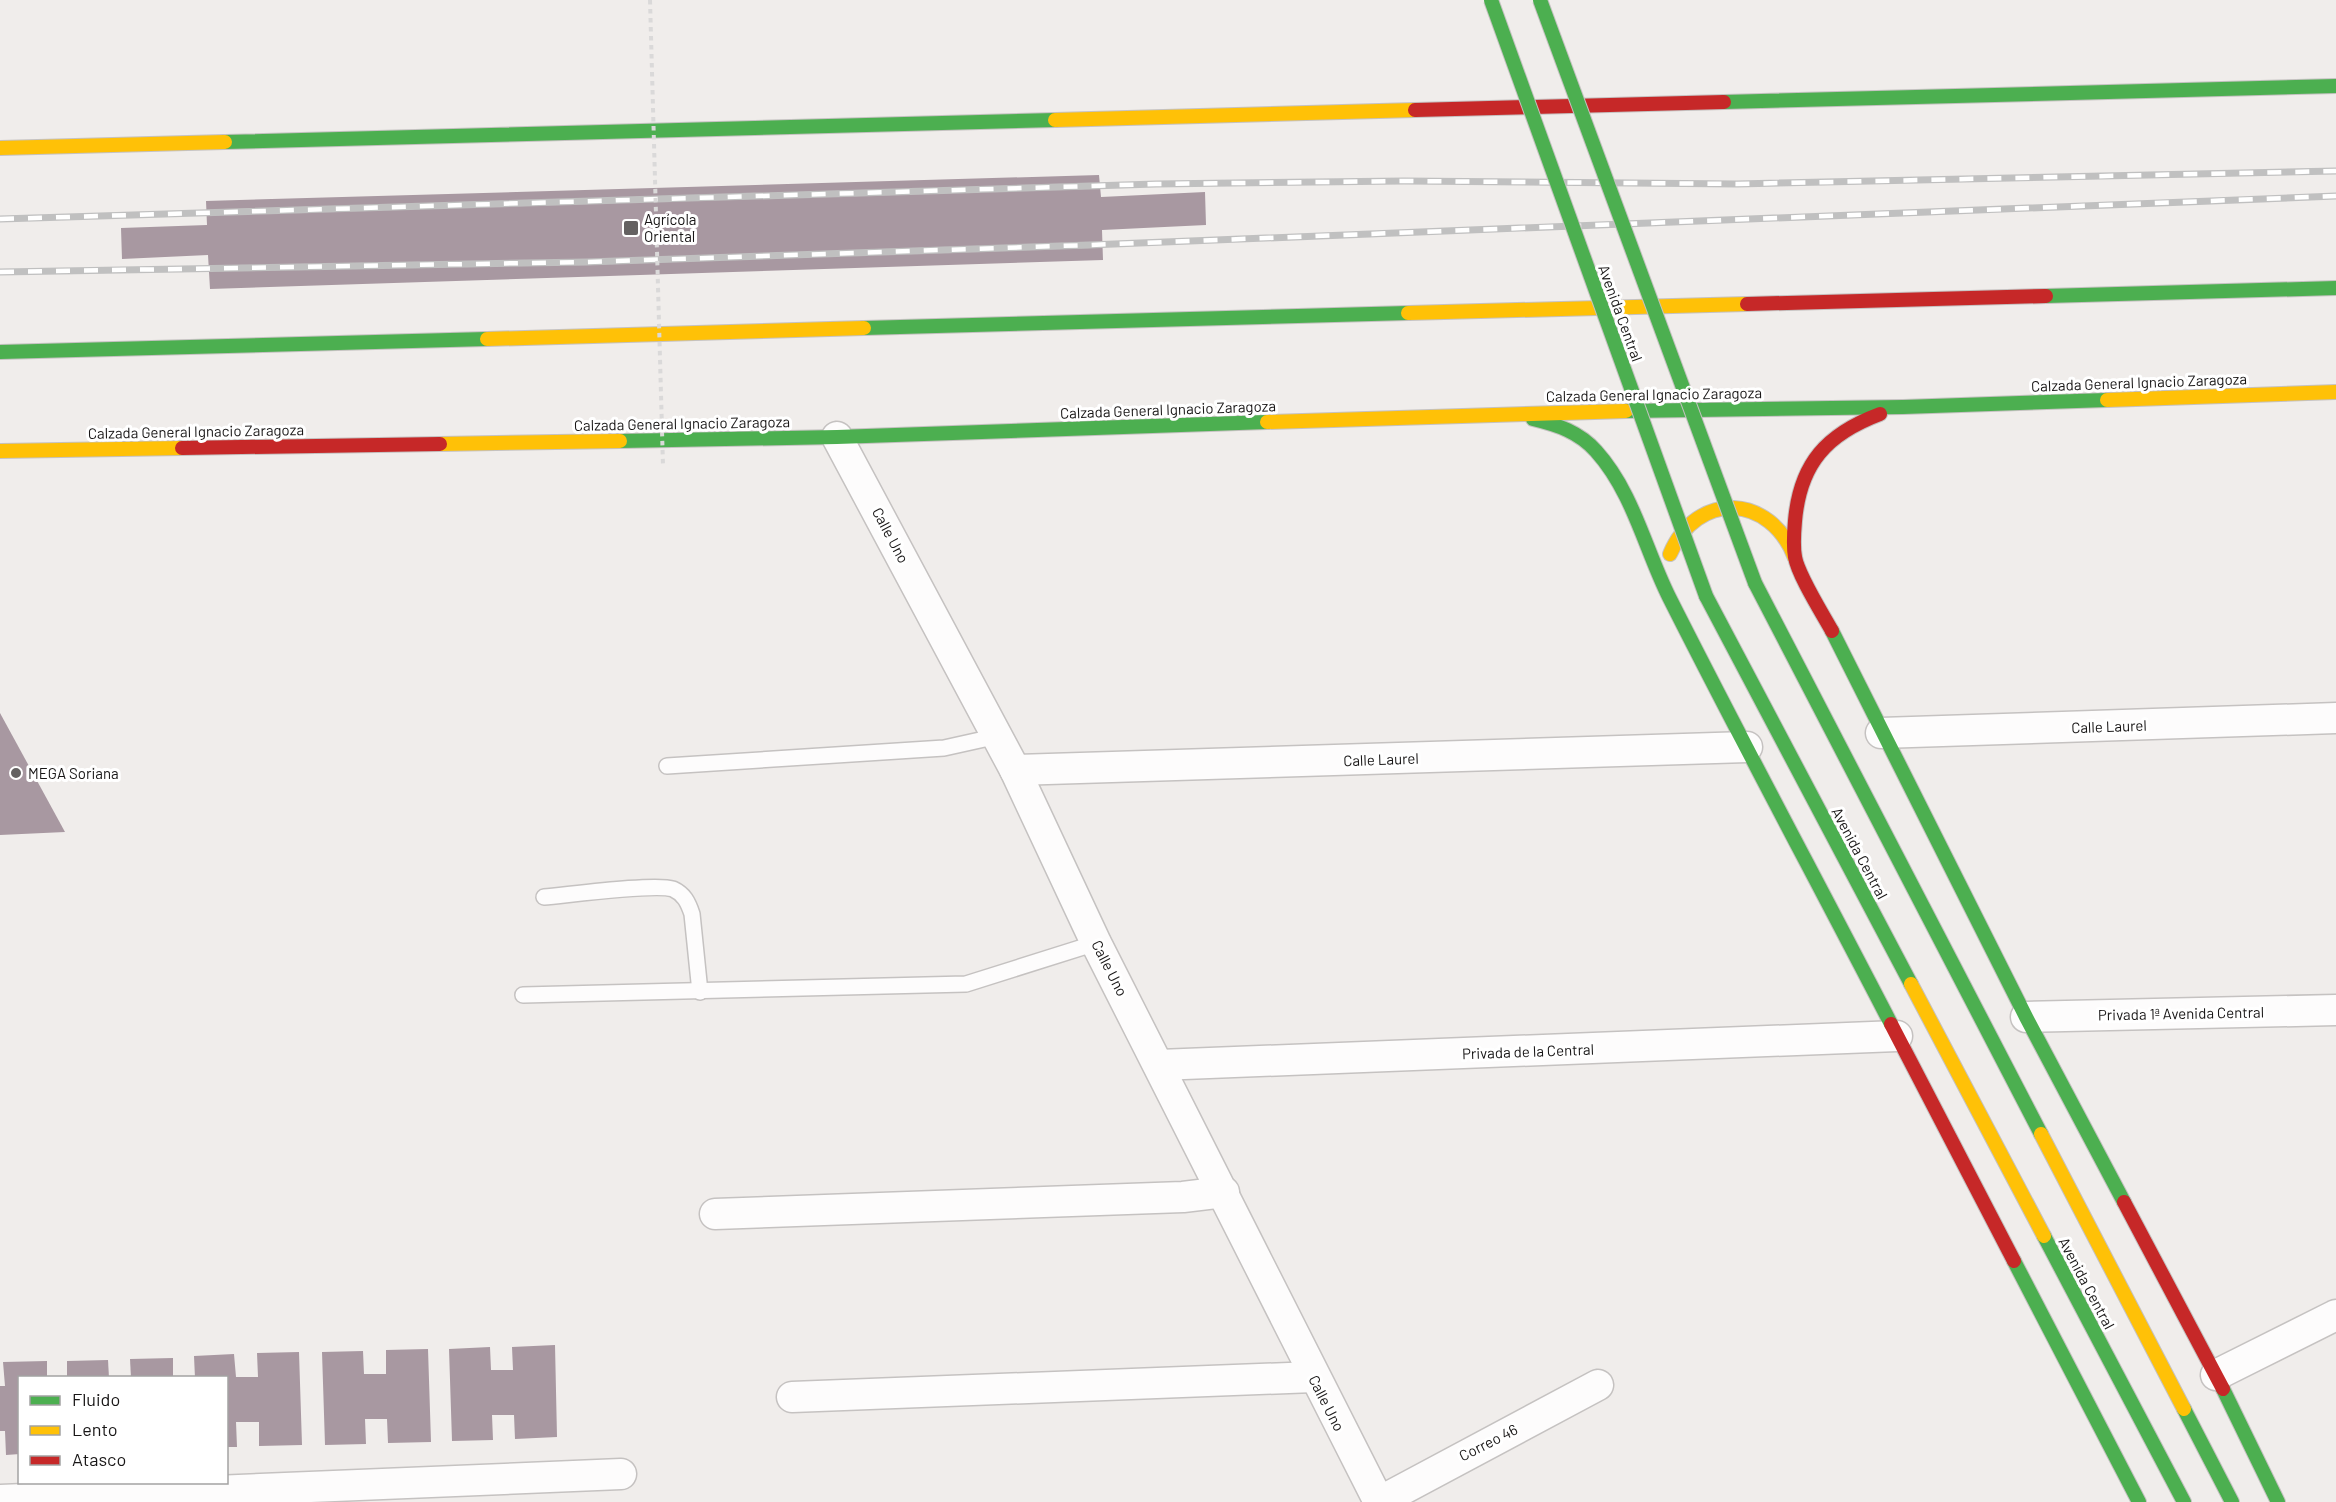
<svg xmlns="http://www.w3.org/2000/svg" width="2336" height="1502" viewBox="0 0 2336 1502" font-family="Barlow,sans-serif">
	<rect width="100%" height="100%" fill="#f0edeb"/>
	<g fill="#a898a1">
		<path d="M1099,175l2,22 104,-5 1,33 -104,5 1,30 -893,29 -2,-34 -86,4 -1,-31 86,-3 -1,-24z"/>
		<path d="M0,713l65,119 -65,3z"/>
		<path d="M555,1345l2,92 -42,2 -1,-24h-22l1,25 -41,1 -3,-92 41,-2 1,23h22l-1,-23z"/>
		<path d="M428,1349l3,93 -43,1 -1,-24h-22l1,25 -41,1 -3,-93 41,-1 1,23h22v-24z"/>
		<path d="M299,1352l3,93 -43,1v-24h-23l1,25h-11v-69h-31l-1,-22 40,-2 2,23h22l-1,-24z"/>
		<path d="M173,1358v20h-42l-1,-19z"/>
		<path d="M108,1360l1,18h-42v-17z"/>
		<path d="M47,1361v17h-27v76l-14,1 -1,-24h-5v-45h5l-2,-24z"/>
	</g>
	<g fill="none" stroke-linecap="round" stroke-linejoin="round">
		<g stroke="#c5c2c1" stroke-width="18">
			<g id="lane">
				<path d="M667,766l277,-18 54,-12"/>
				<path d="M544,897c24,-2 111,-14 129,-8 11,5 15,13 19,25l8,78"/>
				<path d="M523,995l443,-11 130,-41"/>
			</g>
		</g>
		<g stroke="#c5c2c1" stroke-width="33">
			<g id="street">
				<path d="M837,437l178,333 81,173 283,559"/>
				<path d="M1881,733l455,-15"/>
				<path d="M1015,770l732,-23"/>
				<path d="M2026,1017l310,-7"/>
				<path d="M1159,1065l738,-29"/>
				<path d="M715,1214l468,-17 41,-5"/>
				<path d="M2216,1375l120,-60"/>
				<path d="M792,1397l522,-20"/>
				<path d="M0,1500l621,-26"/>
				<path d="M1379,1502l219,-117"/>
			</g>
		</g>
		<g stroke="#c5c2c1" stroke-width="16">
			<g id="fast">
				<path d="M1724,102l612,-16"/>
				<path d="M225,142l830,-22"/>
				<path d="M2046,296l290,-8"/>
				<path d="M864,328l544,-15"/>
				<path d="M0,352l487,-13"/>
				<path d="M1626,411l277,-4 204,-7"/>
				<path d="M1533,419c25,6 46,13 63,32 37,41 49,98 73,146 72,143 148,284 222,427"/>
				<path d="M620,441l217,-4 430,-15"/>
				<path d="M1755,583l286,551"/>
				<path d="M1706,596l205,388"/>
				<path d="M1832,631l194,386 98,185"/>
				<path d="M2044,1236l140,266"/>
				<path d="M2014,1261l125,241"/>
				<path d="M2223,1389l55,113"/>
				<path d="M2184,1409l48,93"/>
			</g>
		</g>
		<g stroke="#c5c2c1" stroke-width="16">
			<g id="slow">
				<path d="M1055,120l360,-10"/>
				<path d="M0,148l225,-6"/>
				<path d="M1408,313l339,-9"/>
				<path d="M487,339l377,-11"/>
				<path d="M2107,400l229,-8"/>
				<path d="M1267,422l359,-11"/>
				<path d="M440,444l180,-3"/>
				<path d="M0,451l182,-3"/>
				<path d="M1670,554c27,-64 101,-60 125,4"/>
				<path d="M1911,984l133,252"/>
				<path d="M2041,1134l143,275"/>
			</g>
		</g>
		<g stroke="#c5c2c1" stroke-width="16">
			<g id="jam">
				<path d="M1415,110l309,-8"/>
				<path d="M1747,304l299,-8"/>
				<path d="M182,448l258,-4"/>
				<path d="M1832,631c-10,-18 -34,-56 -37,-74 -2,-11 -1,-25 0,-36 5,-58 32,-87 85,-107"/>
				<path d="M1891,1024l123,237"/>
				<path d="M2124,1202l99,187"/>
			</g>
		</g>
		<use href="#lane" stroke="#fdfcfc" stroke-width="15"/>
		<use href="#street" stroke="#fdfcfc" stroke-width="30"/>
		<use href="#fast" stroke="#4caf50" stroke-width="14"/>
		<use href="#slow" stroke="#ffc107" stroke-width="14"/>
		<use href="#jam" stroke="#c62828" stroke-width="14"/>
		<g stroke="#c0c0c0" stroke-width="7">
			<g id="rail">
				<path d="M0,219l1156,-35 248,-3 333,3 599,-13"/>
				<path d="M0,272l587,-10 502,-17 1247,-49"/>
			</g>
		</g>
		<use href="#rail" stroke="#fff" stroke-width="4.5" stroke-dasharray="14" stroke-linecap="butt"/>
		<g stroke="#c5c2c1" stroke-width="16" stroke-linecap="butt">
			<g id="fast-bridge">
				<path d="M1491,0l215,596"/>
				<path d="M1540,0l215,583"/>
			</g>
		</g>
		<path stroke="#dad9d9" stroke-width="4" stroke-dasharray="4.5 4.5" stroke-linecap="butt" d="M650,0l13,466"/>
		<use href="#fast-bridge" stroke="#4caf50" stroke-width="14"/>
	</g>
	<g fill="#646161" stroke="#fff" stroke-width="2">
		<rect x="623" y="220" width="16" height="16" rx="3"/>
		<circle cx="16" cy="773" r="6"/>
	</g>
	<g text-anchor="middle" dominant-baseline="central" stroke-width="6" stroke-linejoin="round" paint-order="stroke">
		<g font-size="15" fill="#181616" stroke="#fff" text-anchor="start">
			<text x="644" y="219">Agrícola<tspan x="644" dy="17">Oriental</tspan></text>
			<text x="28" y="773">MEGA Soriana</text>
		</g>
		<g font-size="15" fill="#181616" stroke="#fff">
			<text transform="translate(1621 313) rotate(70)">Avenida Central</text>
			<text transform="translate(2139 382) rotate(-2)">Calzada General Ignacio Zaragoza</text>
			<text transform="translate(1654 394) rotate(-1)">Calzada General Ignacio Zaragoza</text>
			<text transform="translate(1168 409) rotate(-2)">Calzada General Ignacio Zaragoza</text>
			<text transform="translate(682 423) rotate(-1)">Calzada General Ignacio Zaragoza</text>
			<text transform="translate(196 431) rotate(-1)">Calzada General Ignacio Zaragoza</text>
			<text transform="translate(891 535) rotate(62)">Calle Uno</text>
			<text transform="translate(2109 726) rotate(-2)">Calle Laurel</text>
			<text transform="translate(1381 759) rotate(-2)">Calle Laurel</text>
			<text transform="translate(1860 853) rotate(62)">Avenida Central</text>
			<text transform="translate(1110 968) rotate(63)">Calle Uno</text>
			<text transform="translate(2181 1013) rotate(-1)">Privada 1ª Avenida Central</text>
			<text transform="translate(1528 1051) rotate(-2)">Privada de la Central</text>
			<text transform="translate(2087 1283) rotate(62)">Avenida Central</text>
			<text transform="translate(1327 1403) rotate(63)">Calle Uno</text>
			<text transform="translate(1488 1442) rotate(-27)">Correo 46</text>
		</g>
	</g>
	<rect x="18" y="1376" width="210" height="108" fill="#ffffff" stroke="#a3a2a2" stroke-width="1.5"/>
	<rect x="30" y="1396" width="30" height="9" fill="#4caf50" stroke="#a3a2a2" stroke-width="1.5"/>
	<text x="72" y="1406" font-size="18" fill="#181616">Fluido</text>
	<rect x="30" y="1426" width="30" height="9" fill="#ffc107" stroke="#a3a2a2" stroke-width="1.5"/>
	<text x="72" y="1436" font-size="18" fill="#181616">Lento</text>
	<rect x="30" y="1456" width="30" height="9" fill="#c62828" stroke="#a3a2a2" stroke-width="1.5"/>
	<text x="72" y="1466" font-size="18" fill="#181616">Atasco</text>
</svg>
